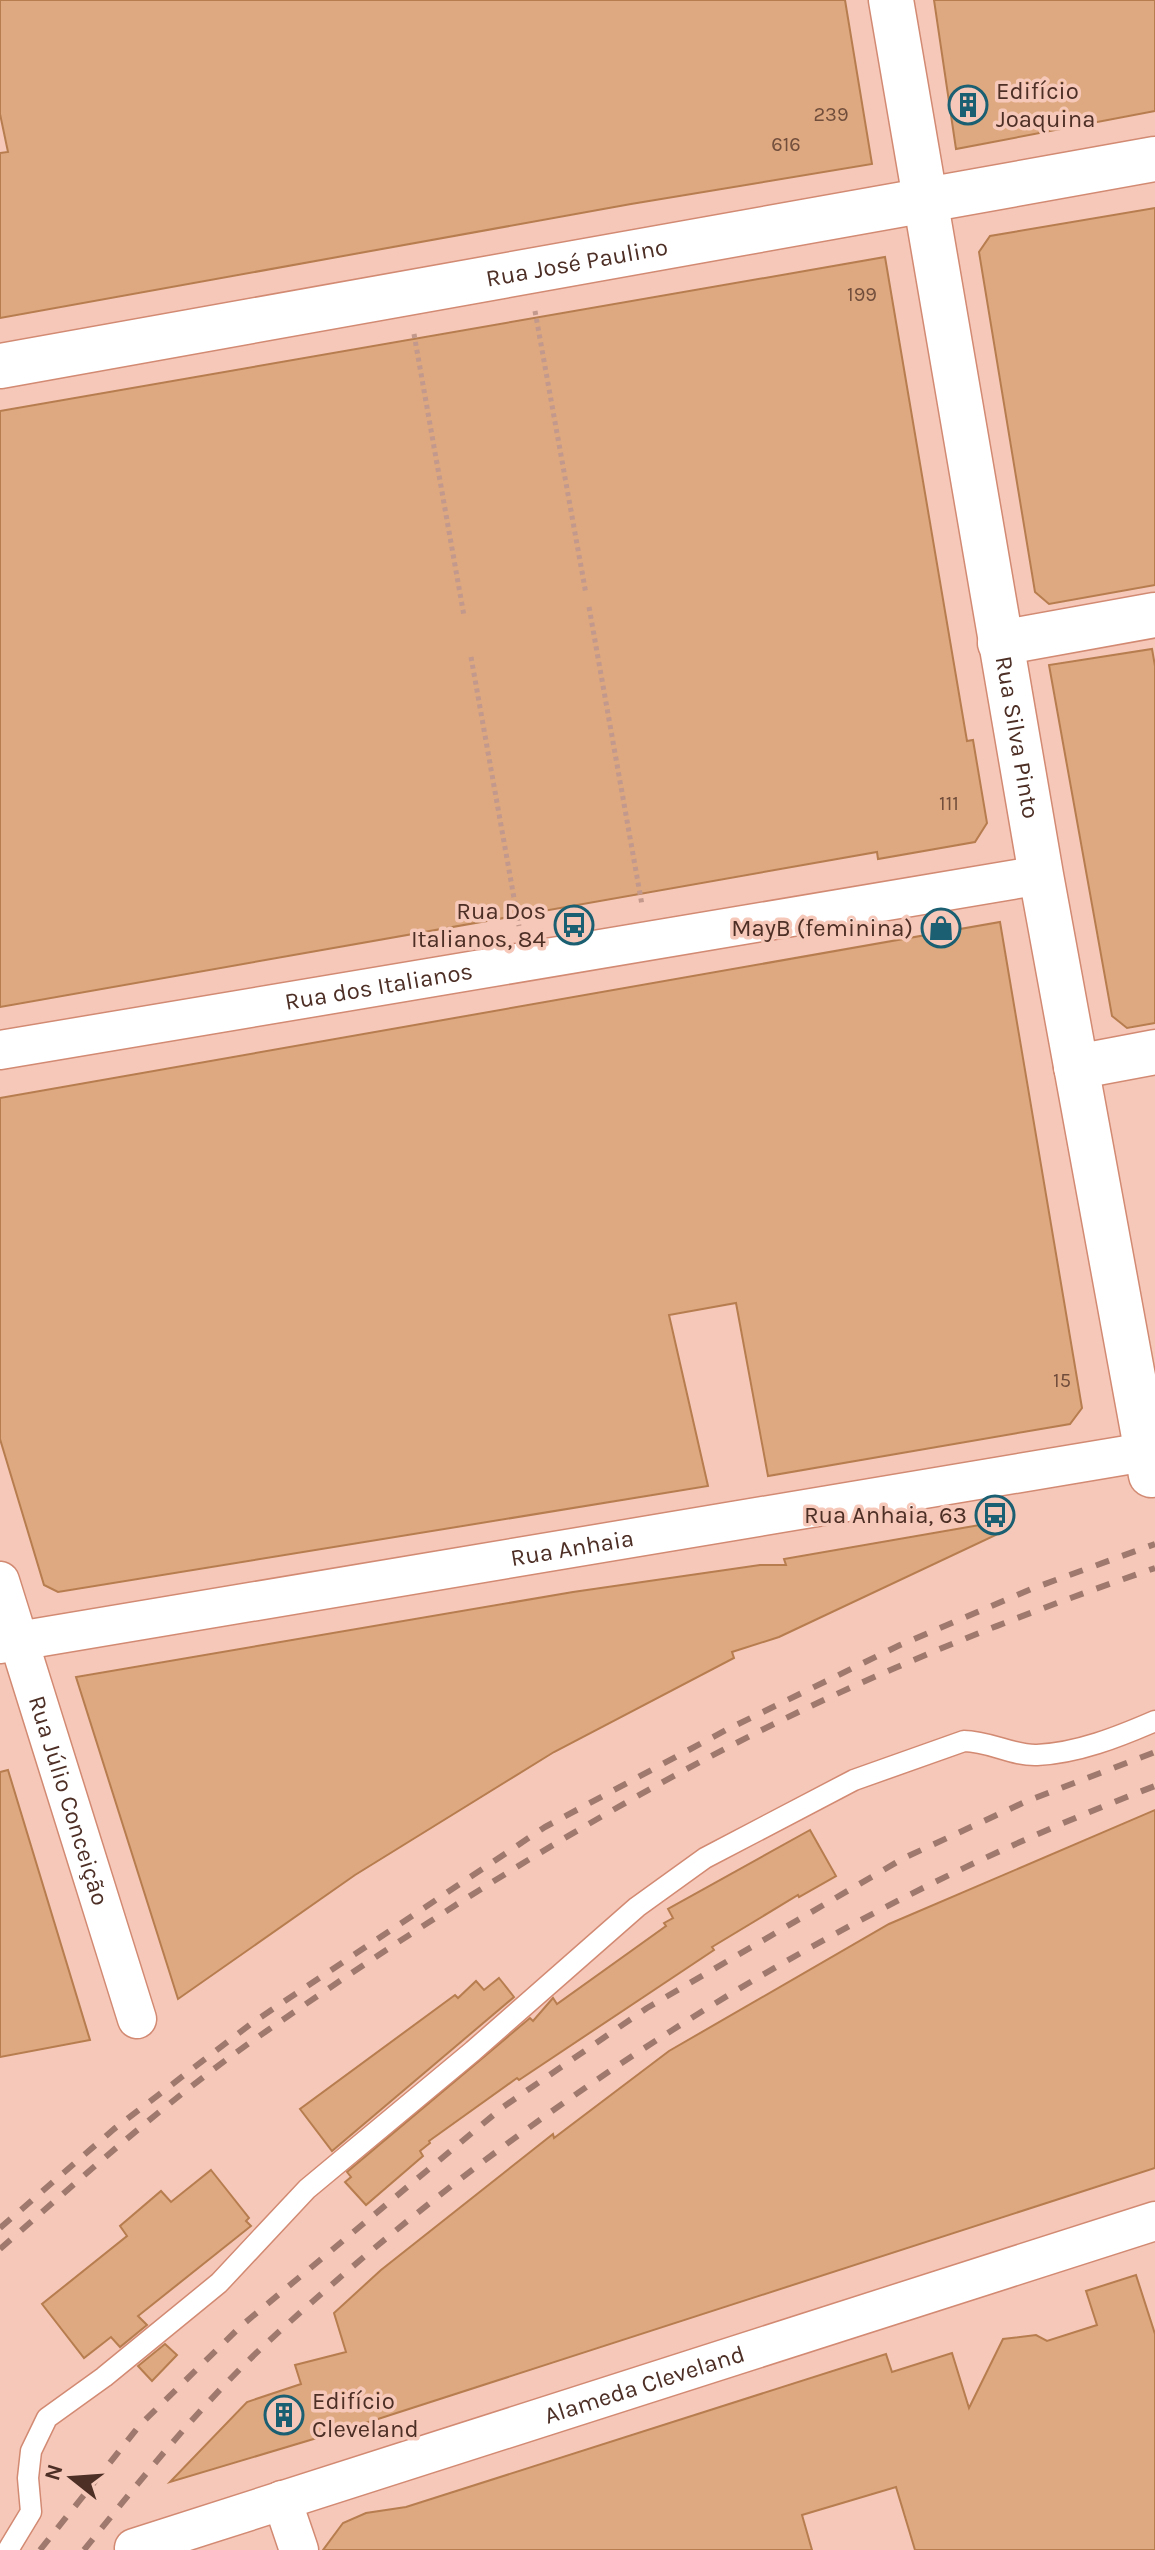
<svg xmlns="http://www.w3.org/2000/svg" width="1155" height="2550" viewBox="0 0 1155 2550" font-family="Karla,sans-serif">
	<rect width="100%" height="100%" fill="#f6c8b9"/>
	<g fill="#dea980" stroke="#b77d4f" stroke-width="2">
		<path d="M0,0h845l27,164 -241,40 -631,114v-165l8,-1 -8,-38z"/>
		<path d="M934,0h221v111l-199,38z"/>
		<path d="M1155,208v377l-106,19 -14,-12 -56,-340 11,-16z"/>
		<path d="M885,257l82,484 6,-1 14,83 -12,19 -97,17 -1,-7 -877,155v-596z"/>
		<path d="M1152,649l3,17v357l-28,5 -15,-12 -63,-351z"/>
		<path d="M1000,922l82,486 -12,16 -302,52 -32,-173 -67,12 39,171 -650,106 -14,-7 -44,-146v-341z"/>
		<path d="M997,1522l3,11 -221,104 -47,15 2,6 -180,94 -199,123 -177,124 -102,-322 497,-85 187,-27h26l-2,-6z"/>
		<path d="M8,1770l82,270 -90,17v-285z"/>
		<path d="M1155,1810v358l-808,261 -177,53 77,-80 54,-18 -6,-19 51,-13 -12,-39 47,-43 172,-136 1,4 115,-87 220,-127z"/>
		<path d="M810,1830l26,46 -37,21 -1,-2 -86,52 2,3 -195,130 -2,-2 -88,63 1,2 -10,8 3,5 -57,49 -21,-23 6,-5 -4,-5 183,-154 3,3 20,-23 4,6 109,-78 -2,-3 9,-5 -5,-9z"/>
		<path d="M499,1978l15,19 -182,154 -32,-42 155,-114 3,3 18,-17 8,9z"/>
		<path d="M211,2170l38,48 -3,3 5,5 -113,90 9,9 -27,22 -9,-10 -27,21 -42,-54 85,-68 -7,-10 41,-35 10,11z"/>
		<path d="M1136,2275l19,59v216h-240l-19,-63 -94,28 10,35h-489l20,-27 23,-10 40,-6 480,-153 6,18 60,-19 17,55 34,-69 33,-4 11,6 50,-16 -11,-34z"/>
		<path d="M165,2344l12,11 -25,26 -14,-15z"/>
	</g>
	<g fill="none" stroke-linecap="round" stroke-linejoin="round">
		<g stroke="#d28a73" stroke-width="23">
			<path id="lane" d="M8,2550l23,-38 -3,-34 3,-27 16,-33 57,-41 115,-94 88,-94 166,-138 164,-144 68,-49 149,-78 110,-39c25,0 49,15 73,14 41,-2 81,-18 118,-34"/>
		</g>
		<g stroke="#d28a73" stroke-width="41">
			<g id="street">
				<path id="s1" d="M0,1050l1041,-175"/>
				<path id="s2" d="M0,1581l137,438"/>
				<path id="s3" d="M0,1644l1145,-192"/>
				<path d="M282,2500l17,50"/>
				<path id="s4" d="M134,2548l1021,-327"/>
			</g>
		</g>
		<g stroke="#d28a73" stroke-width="47">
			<g id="secondary">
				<path id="s5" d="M891,0l150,875 110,600"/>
				<path id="s6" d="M0,366l1155,-207"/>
				<path d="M1000,643l155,-28"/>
				<path d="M1076,1067l79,-15"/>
			</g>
		</g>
		<g stroke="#c2998c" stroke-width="5" stroke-dasharray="4 4" stroke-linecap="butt">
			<path d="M535,311l51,283"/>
			<path d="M414,334l50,282"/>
			<path d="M589,607l53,298"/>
			<path d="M471,657l48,269"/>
		</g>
		<use href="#lane" stroke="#fff" stroke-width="20"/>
		<use href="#street" stroke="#fff" stroke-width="38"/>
		<use href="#secondary" stroke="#fff" stroke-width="44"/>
		<g stroke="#9f796d" stroke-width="6" stroke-dasharray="14 14" stroke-linecap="butt">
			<path d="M0,2228l114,-99 138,-106 293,-196 181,-97 174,-85 131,-56 124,-45"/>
			<path d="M0,2249c87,-76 173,-154 268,-219 198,-137 406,-267 627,-362 85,-37 173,-70 260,-100"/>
			<path d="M40,2550l100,-125 101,-99 262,-219 144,-99 257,-150 123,-57 128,-49"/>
			<path d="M84,2550c59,-73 117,-146 186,-210 254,-235 562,-431 885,-554"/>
		</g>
	</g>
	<defs>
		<g id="building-ring" transform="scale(2)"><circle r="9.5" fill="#f6c8b9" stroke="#1b6072" stroke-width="1.5"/><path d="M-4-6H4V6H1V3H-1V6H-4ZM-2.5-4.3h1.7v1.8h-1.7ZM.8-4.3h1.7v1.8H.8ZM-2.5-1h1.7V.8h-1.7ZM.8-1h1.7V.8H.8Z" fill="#1b6072"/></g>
		<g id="bus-ring" transform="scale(2)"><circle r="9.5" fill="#f6c8b9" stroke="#1b6072" stroke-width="1.5"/><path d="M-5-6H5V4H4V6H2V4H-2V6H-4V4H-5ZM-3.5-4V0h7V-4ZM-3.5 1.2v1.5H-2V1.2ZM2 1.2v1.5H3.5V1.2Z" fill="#1b6072"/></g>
		<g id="shop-ring" transform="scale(2)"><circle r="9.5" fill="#f6c8b9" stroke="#1b6072" stroke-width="1.5"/><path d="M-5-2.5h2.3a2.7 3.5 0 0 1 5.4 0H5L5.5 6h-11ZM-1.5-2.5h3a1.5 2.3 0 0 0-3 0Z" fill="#1b6072"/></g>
	</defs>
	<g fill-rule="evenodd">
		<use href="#building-ring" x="968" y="105"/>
		<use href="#bus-ring" x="574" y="925"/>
		<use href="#shop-ring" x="941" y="928"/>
		<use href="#bus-ring" x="995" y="1515"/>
		<use href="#building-ring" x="284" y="2415"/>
	</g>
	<g text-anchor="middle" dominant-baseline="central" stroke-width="7" stroke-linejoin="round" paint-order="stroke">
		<g font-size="20" fill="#714e3c">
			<text x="831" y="114">239</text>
			<text x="786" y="144">616</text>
			<text x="862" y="294">199</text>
			<text x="949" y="803">111</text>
			<text x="1062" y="1380">15</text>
		</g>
		<g font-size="24" fill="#4d2f26" stroke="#f6c8b9" text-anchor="end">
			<text x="996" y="91" text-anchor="start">Edifício<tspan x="996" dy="28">Joaquina</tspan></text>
			<text x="546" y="911">Rua Dos<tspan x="546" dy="28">Italianos, 84</tspan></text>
			<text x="913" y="928">MayB (feminina)</text>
			<text x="967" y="1515">Rua Anhaia, 63</text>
			<text x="312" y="2401" text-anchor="start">Edifício<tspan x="312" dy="28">Cleveland</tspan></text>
		</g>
		<g font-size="24" fill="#4d2f26" stroke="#f6c8b9">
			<text stroke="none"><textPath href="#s6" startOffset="586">Rua José Paulino</textPath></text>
			<text stroke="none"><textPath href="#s5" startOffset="748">Rua Silva Pinto</textPath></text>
			<text stroke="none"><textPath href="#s1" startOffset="384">Rua dos Italianos</textPath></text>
			<text stroke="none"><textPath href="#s3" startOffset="580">Rua Anhaia</textPath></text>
			<text stroke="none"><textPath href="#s2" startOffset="230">Rua Júlio Conceição</textPath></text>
			<text stroke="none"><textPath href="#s4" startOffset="536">Alameda Cleveland</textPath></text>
		</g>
	</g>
	<g transform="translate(72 2478) rotate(287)" stroke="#f6c8b9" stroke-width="6" paint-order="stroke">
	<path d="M0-6L14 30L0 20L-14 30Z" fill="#4d2f26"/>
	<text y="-12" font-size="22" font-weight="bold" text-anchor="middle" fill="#4d2f26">N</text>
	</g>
</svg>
